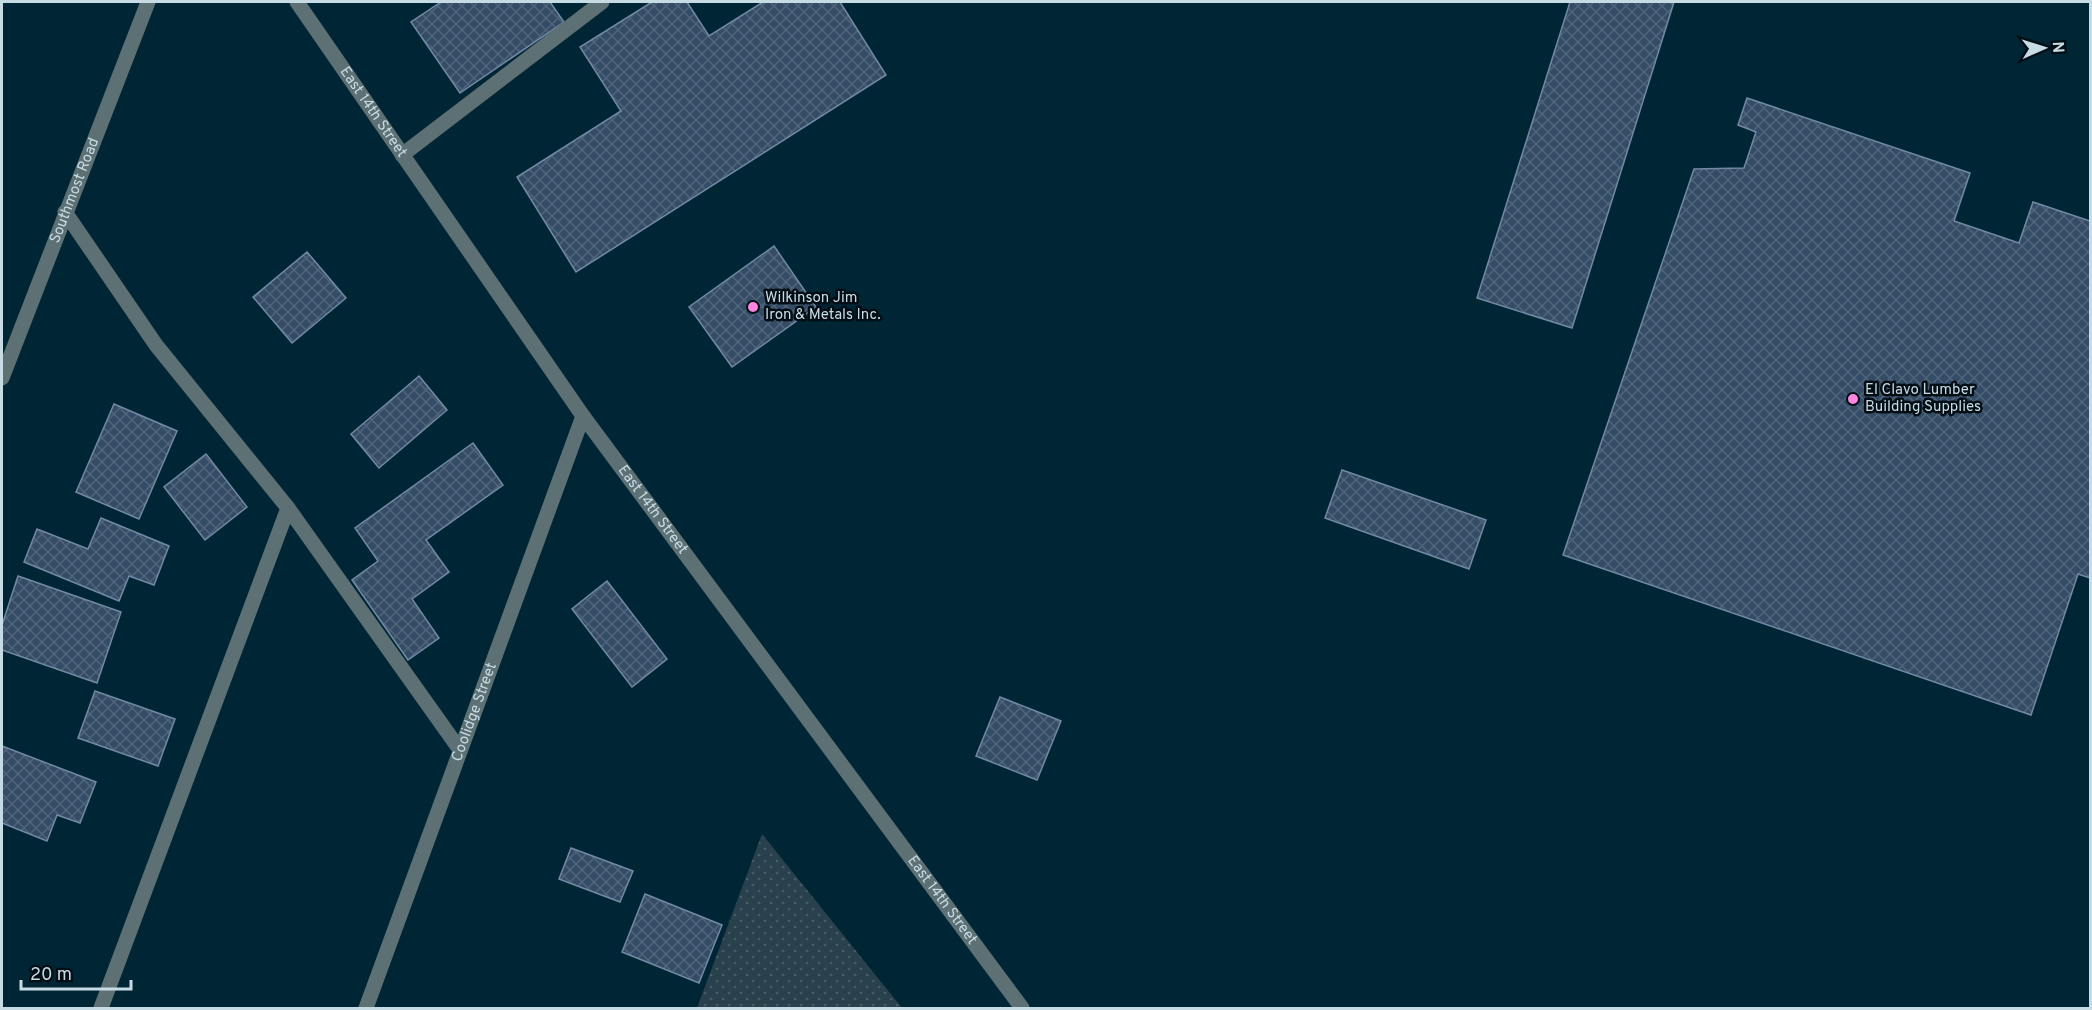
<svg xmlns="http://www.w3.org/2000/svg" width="2092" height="1010" viewBox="0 0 2092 1010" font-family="Overpass,sans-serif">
	<defs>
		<pattern id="grass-dots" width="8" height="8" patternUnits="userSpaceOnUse" patternTransform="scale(1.5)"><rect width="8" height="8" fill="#29414c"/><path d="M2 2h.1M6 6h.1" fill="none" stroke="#475c66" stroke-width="1.8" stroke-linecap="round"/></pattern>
		<pattern id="building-cross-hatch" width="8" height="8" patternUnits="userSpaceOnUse" patternTransform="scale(1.5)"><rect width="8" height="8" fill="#344c65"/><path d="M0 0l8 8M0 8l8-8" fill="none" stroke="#50657b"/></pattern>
	</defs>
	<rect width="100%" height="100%" fill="#002635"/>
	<path fill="url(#grass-dots)" d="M762,834l140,174h-205z"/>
	<g fill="url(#building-cross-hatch)" stroke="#718aa5" stroke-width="1.5">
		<path d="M441,2h109l14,20 -104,71 -49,-71z"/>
		<path d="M652,2h35l22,34 54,-34h77l46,73 -310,197 -59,-95 104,-66 -41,-64z"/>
		<path d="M1570,2h104l-102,326 -95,-30z"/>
		<path d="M1747,98l223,75 -16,48 65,22 14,-41 57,19v357l-12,-4 -47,141 -468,-160 131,-386 50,-1 12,-36 -18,-7z"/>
		<path d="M774,246l42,61 -84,60 -43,-60z"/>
		<path d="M307,252l39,46 -54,45 -39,-46z"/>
		<path d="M419,376l28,34 -68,58 -28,-34z"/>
		<path d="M114,404l63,27 -38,88 -63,-27z"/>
		<path d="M473,443l30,42 -77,55 23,32 -37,27 27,39 -31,22 -56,-80 26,-19 -23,-33z"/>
		<path d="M206,454l41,53 -42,33 -41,-53z"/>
		<path d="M1342,470l144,50 -17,49 -144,-51z"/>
		<path d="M101,518l68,28 -15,39 -25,-9 -10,25 -95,-39 13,-33 51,20z"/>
		<path d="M18,576l103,36 -24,71 -95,-33v-25z"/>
		<path d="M607,581l60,78 -35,28 -60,-78z"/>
		<path d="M95,691l80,28 -17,47 -80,-28z"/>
		<path d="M1000,697l61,24 -24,59 -61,-24z"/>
		<path d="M2,746l94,36 -16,41 -23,-8 -10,26 -45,-18z"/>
		<path d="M571,848l62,23 -13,31 -61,-23z"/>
		<path d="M645,894l77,31 -23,58 -77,-31z"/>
	</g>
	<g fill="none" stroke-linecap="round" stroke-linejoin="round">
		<g stroke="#5d7073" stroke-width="15">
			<path id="s1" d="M297,2l286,414 439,592"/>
			<path d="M402,155l200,-153"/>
			<path d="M65,212l91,133 132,163 -187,500"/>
			<path id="s2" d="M2,378l146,-376"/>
			<path d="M288,508l172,242"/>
			<path id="s3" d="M366,1008l217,-592"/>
		</g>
	</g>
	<g fill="#fe85e0" stroke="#020d14" stroke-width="2">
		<circle cx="753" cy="307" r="6"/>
		<circle cx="1853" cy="399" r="6"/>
	</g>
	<g text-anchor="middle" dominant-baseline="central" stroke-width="5" stroke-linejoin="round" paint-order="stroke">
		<g font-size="15" fill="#c7dbe5" stroke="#020d14">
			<text stroke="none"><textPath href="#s1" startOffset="134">East 14th Street</textPath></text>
			<text stroke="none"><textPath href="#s2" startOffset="201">Southmost Road</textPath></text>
			<text stroke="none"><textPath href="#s1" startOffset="620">East 14th Street</textPath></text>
			<text stroke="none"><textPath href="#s3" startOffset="315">Coolidge Street</textPath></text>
			<text stroke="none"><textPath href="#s1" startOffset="1106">East 14th Street</textPath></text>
		</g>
		<g font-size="15" fill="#c7dbe5" stroke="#020d14" text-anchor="start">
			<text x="765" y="298">Wilkinson Jim<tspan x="765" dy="17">Iron &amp; Metals Inc.</tspan></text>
			<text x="1865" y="390">El Clavo Lumber<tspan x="1865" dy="17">Building Supplies</tspan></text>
		</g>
	</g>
	<rect width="2092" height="1010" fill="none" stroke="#c7dbe5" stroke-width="6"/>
	<g transform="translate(2044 48) rotate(87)" stroke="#020d14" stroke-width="4.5" paint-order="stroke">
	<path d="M0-4.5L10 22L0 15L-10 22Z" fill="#c7dbe5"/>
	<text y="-9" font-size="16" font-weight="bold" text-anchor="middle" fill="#c7dbe5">N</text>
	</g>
	<path d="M21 980v9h110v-9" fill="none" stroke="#c7dbe5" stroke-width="3"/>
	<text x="30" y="980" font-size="18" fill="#c7dbe5" stroke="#020d14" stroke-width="4.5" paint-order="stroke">20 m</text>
</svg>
